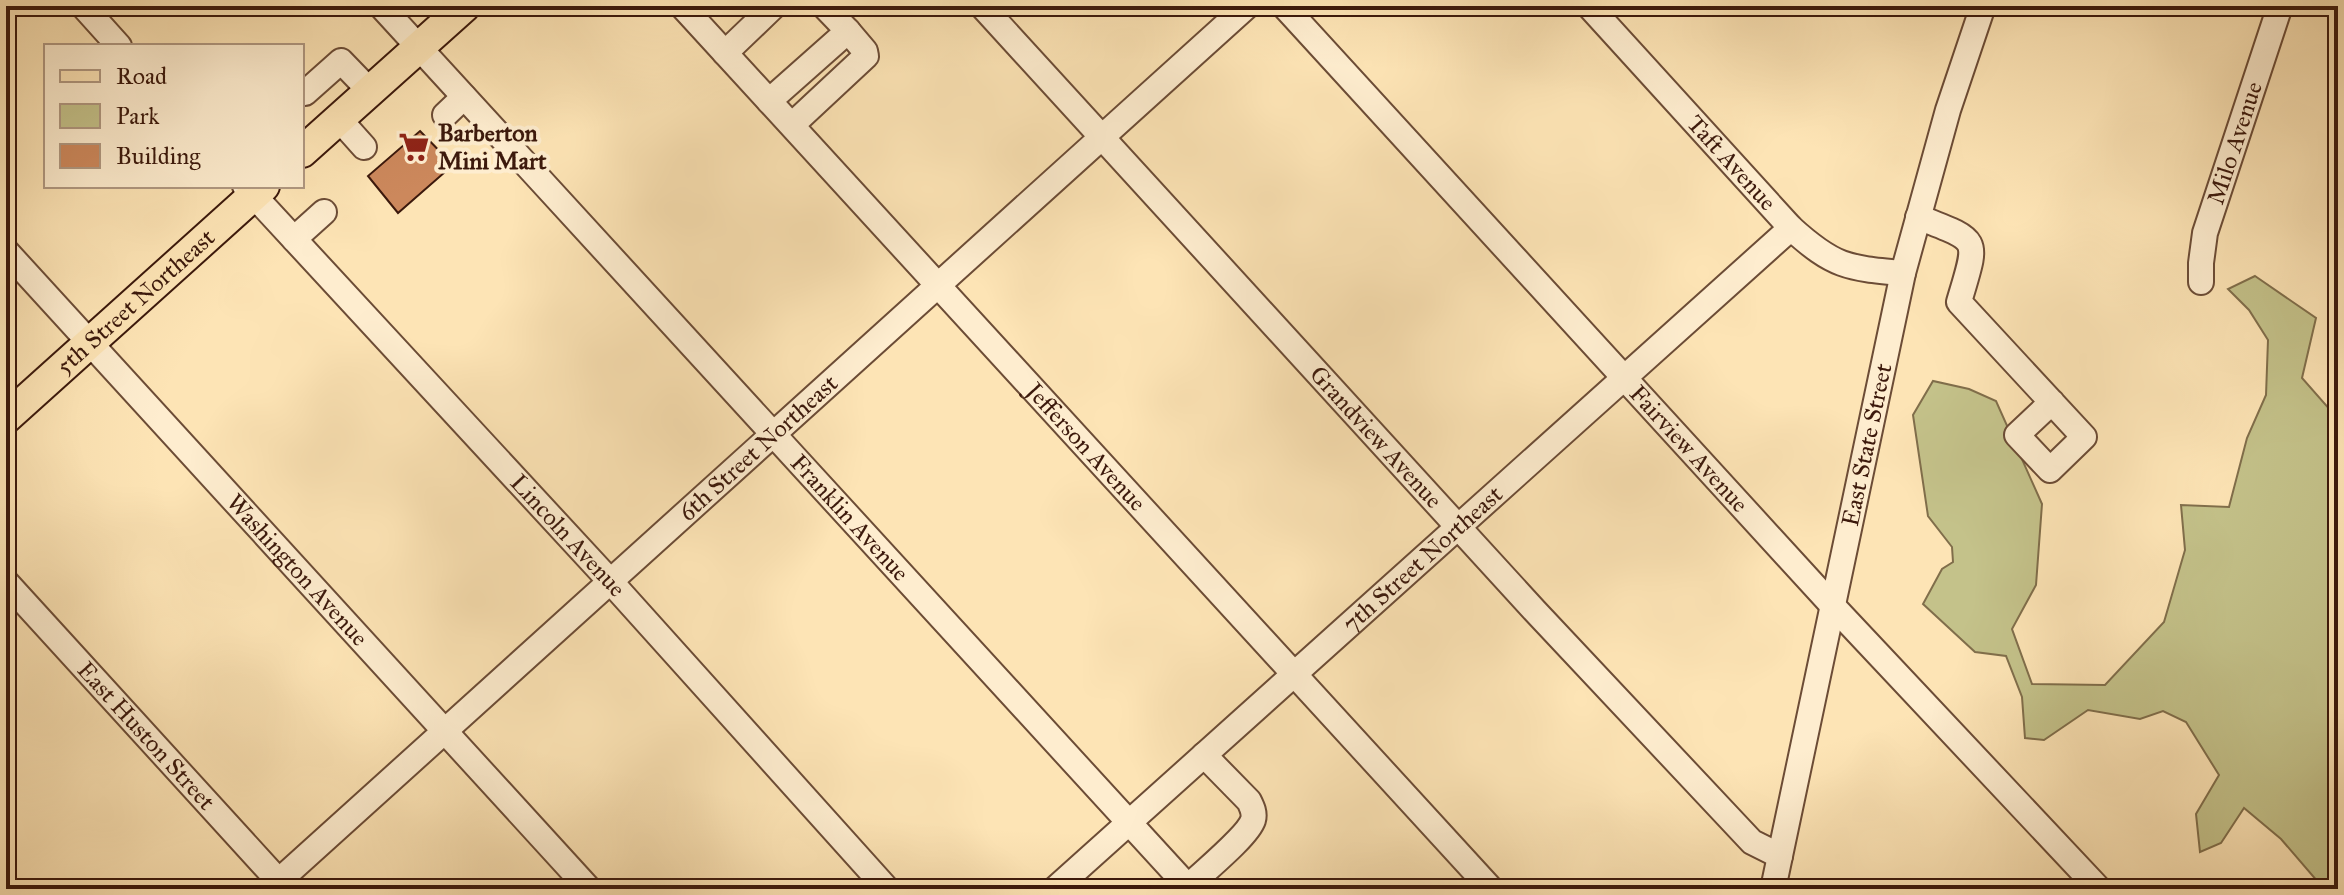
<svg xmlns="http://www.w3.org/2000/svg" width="2344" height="895" viewBox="0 0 2344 895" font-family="'IM FELL Great Primer',serif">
	<rect width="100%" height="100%" fill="#fde4b5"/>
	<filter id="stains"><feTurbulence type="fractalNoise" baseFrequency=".0025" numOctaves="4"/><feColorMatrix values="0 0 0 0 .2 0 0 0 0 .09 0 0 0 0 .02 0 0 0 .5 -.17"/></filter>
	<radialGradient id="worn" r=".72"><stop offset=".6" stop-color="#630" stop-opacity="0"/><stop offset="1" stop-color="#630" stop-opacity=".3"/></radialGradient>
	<path fill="#c4c28a" stroke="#806e4b" stroke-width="2" d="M2255,276l61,42 -14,60 29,33 7,3v475h-14l-43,-50 -37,-31 -23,35 -21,9 -4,-38 23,-39 -33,-53 -23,-11 -23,8 -52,-9 -44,30 -19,-2 -3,-41 -16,-41 -31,-4 -52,-48 19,-35 11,-7 -1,-15 -24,-31 -15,-101 20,-34 36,8 27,12 46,103 -6,81 -24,44 20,55 73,1 59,-63 21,-72 -4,-45 48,2 18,-69 19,-43 2,-55 -19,-30 -21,-21z"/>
	<path fill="#cc885c" stroke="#3c190c" stroke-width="2" d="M420,131l33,34 -55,48 -30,-37z"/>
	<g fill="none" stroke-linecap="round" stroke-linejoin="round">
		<g stroke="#6c4c36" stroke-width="28">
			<g id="minor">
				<path d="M83,6l36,40"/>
				<path id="s1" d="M381,6l809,883"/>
				<path id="s2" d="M682,6l809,883"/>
				<path id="s3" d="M982,6l553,605 217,231 28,14"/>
				<path id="s4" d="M1284,6l548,599 267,284"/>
				<path id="s5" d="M1589,6l202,222c43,39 56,40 112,45"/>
				<path d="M725,53l49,-47"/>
				<path d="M305,93l36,-32 29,30"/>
				<path d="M769,101l79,-70 -24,-25"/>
				<path d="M445,115l19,-18"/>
				<path d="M339,119l25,28"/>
				<path d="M792,125l74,-69 -1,-5 -17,-20"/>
				<path id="s6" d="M245,186l365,395 277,308"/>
				<path d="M1918,217c64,25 60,20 41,85l125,135 -34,33 -33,-35 35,-33"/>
				<path d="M294,239l30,-27"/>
				<path id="s7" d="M6,251l583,638"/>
				<path id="s8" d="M2201,282v-19l4,-30 75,-227"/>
				<path id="s9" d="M6,582l280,307"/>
				<path d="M1188,887c14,-14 60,-51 65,-67 2,-7 -1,-13 -4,-19l-45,-46"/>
				<path id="s10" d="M270,889l977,-883"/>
				<path id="s11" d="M1055,889l736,-661"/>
				<path id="s12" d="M1773,889l130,-616 45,-163 35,-104"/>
			</g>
		</g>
		<g stroke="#3c190c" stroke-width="34">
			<g id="major">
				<path d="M302,152l163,-146"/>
				<path id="s13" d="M6,418l258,-232"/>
			</g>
		</g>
		<use href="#minor" stroke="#feedcf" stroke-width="24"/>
		<use href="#major" stroke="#fde4b5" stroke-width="30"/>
	</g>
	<defs>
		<g id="supermarket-bare" transform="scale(2.4)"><path d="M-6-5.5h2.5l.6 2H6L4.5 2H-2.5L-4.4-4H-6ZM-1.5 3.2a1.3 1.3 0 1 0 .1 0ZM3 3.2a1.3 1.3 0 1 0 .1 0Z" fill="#8f2418" stroke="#feedcf" stroke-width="2.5" paint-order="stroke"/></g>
	</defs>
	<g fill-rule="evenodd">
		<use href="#supermarket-bare" x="414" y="147"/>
	</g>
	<g text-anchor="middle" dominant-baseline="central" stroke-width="8" stroke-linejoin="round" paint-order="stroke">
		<g font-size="24" font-weight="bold" fill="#3c190c" stroke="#feedcf" text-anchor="start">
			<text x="438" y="133">Barberton<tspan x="438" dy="28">Mini Mart</tspan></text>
		</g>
		<g font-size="24" fill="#3c190c" stroke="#feedcf">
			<text stroke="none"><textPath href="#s8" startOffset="144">Milo Avenue</textPath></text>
			<text stroke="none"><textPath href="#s5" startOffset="212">Taft Avenue</textPath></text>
			<text stroke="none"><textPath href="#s13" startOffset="174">5th Street Northeast</textPath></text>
			<text stroke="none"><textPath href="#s3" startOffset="584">Grandview Avenue</textPath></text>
			<text stroke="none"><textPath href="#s12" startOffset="454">East State Street</textPath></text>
			<text stroke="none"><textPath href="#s10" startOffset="658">6th Street Northeast</textPath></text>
			<text stroke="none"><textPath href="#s2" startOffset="598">Jefferson Avenue</textPath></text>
			<text stroke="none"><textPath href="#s4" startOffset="600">Fairview Avenue</textPath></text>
			<text stroke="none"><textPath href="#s1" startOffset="694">Franklin Avenue</textPath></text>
			<text stroke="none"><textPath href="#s6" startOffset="476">Lincoln Avenue</textPath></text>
			<text stroke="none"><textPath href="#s11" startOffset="494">7th Street Northeast</textPath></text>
			<text stroke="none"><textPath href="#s7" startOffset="432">Washington Avenue</textPath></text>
			<text stroke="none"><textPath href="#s9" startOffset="208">East Huston Street</textPath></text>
		</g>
	</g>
	<rect width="2344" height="895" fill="none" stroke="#fde4b5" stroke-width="32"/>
	<rect x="8" y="8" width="2328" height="879" fill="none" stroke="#3c190c" stroke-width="4"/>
	<rect x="16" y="16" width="2312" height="863" fill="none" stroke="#3c190c" stroke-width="2"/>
	<rect x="44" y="44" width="260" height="144" fill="#feedcf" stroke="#b09881" stroke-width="2"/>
	<rect x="60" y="70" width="40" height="12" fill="#fde4b5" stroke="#b09881" stroke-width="2"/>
	<text x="116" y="84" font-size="24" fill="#3c190c">Road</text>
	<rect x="60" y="104" width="40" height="24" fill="#c4c28a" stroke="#b09881" stroke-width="2"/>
	<text x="116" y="124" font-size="24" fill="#3c190c">Park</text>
	<rect x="60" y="144" width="40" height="24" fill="#cc885c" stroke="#b09881" stroke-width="2"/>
	<text x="116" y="164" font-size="24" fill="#3c190c">Building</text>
	<rect width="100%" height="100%" filter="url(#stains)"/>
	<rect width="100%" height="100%" fill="url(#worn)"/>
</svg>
